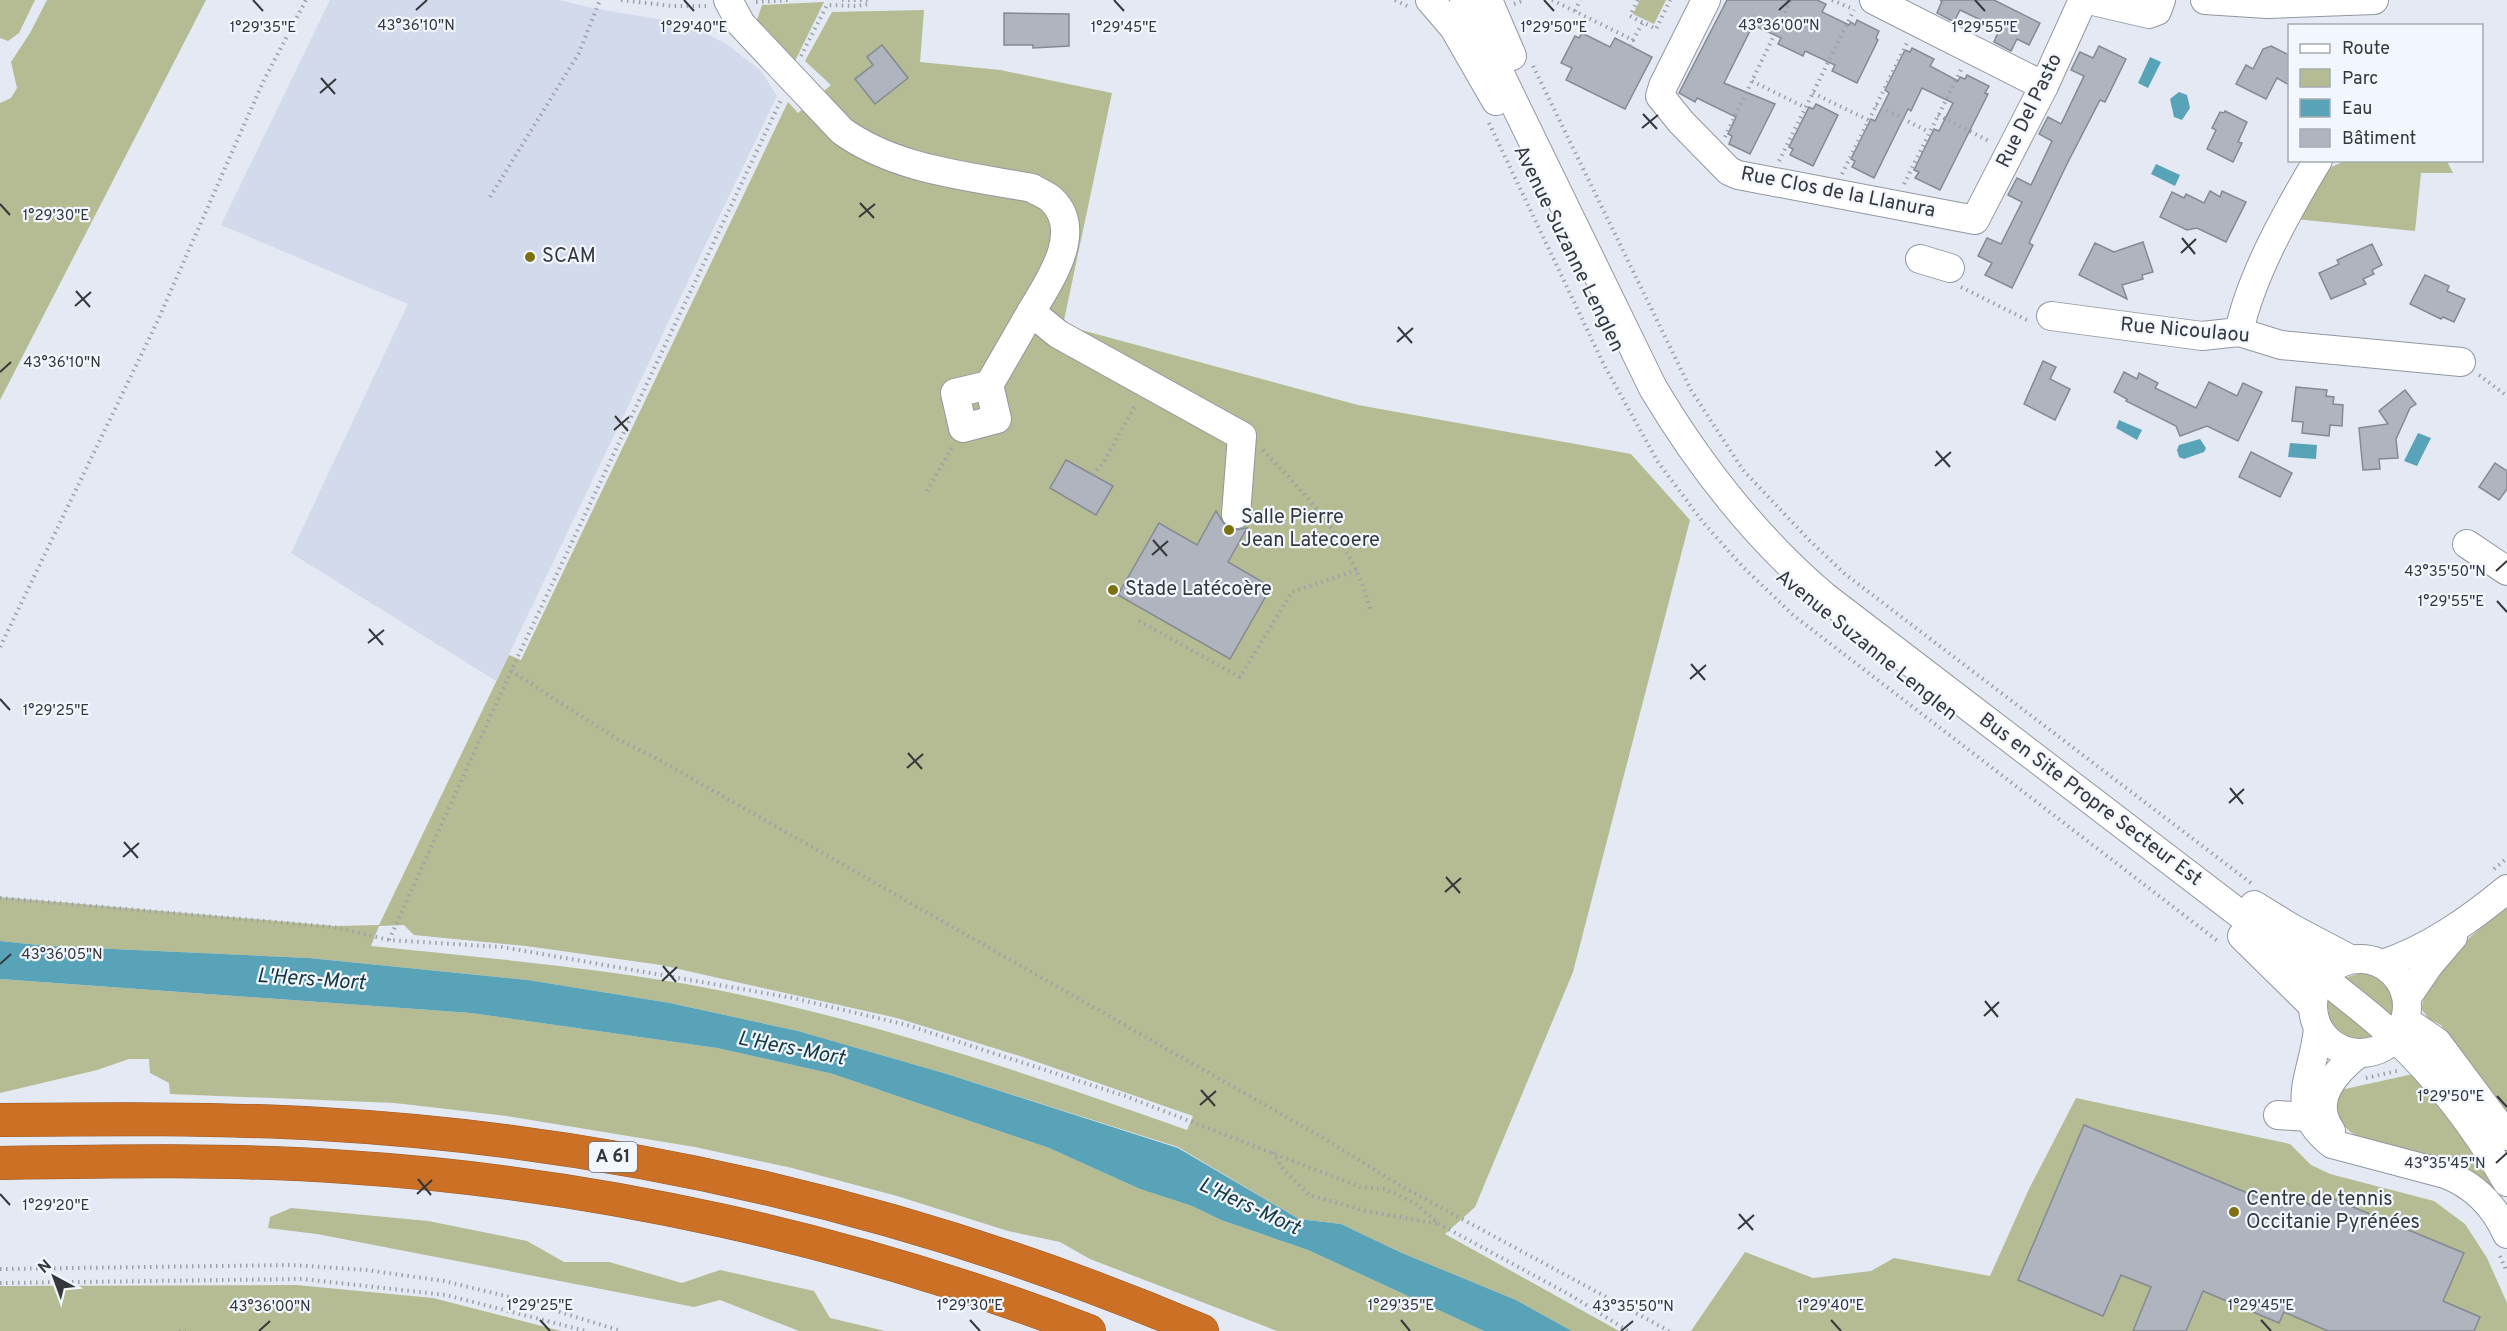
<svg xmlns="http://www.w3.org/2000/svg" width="2507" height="1331" viewBox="0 0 2507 1331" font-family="Overpass,sans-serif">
	<rect width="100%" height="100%" fill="#e4e9f4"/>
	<path fill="#d2daeb" d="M330,0h229l38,9 91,15 40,21 33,26 16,25 -281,585 -205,-128 117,-249 -187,-79z"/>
	<g fill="#b5bb92" fill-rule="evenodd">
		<path d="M0,0h35l-16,33 -11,8 -8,-3z"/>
		<path d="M47,0h159l-206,400v-297l11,-5 6,-10 -6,-26 19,-29z"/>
		<path d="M1640,0h26l-12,24 -21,-10z"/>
		<path d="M824,2l-30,61 -38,-40 6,-18z"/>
		<path d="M924,10l-4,52 80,8 112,23 -49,232 295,80 273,49 59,66 -117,452 -98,235 -30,27 174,97h-47l-56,-31 -114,-47 -61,-29 -42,-5 -121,-72 -231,-73 -149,-43 -128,-28 -142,-23 -219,-22 -261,-12 -48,-5v-44l334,29 45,-1 130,-270 12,5 267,-558 10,11 33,-28 -26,-24 27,-49zM404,925l10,10 112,11 135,19 236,53 126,39 170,59 -6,14c-164,-58 -330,-115 -501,-146 -104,-18 -211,-27 -315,-38l8,-20z"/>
		<path d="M2345,161h102l6,12h-32l-6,58 -120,-12 34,-51z"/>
		<path d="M2507,907v207l-66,-89 -12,-6 -7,-9c2,-40 55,-79 85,-103z"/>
		<path d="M2361,973c22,2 40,25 29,46l-49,-40z"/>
		<path d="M0,979l471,34 246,35 116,26 216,74 91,41 52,17 29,14 87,30 176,81h-207l-187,-72 -30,-17 -52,-11 -111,-35 -105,-28 -97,-21 -188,-31 -112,-13 -225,-9 -1,-11 -19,-10 -1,-14h-20l-32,11 -97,23z"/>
		<path d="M2329,995l48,40c-32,12 -54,-5 -48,-40z"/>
		<path d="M2413,1074l43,51 48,79c-12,-13 -23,-30 -40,-38 -42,-18 -99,-9 -127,-48l-1,-27z"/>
		<path d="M2076,1098l214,46 21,21 19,9 104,27 31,23 22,34 20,45v28h-816l54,-79 68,26 58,-7 23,-13 96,18 39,-87z"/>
		<path d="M291,1208l137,13 99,20 37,21h45l73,21 38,-13 94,21 16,27 55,13h-86l-79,-31 -26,7 -377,-73 -49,-6 2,-11z"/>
		<path d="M296,1285l137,13 128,33h-561v-45z"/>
	</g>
	<g fill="#58a3b7">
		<path d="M2150,57l11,5 -13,26 -10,-5z"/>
		<path d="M2179,92l8,3 3,13 -8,12 -8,-3 -4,-18z"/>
		<path d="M2156,164l24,11 -5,11 -24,-12z"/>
		<path d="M2119,420l23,10 -5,10 -21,-12z"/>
		<path d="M2418,433l13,5 -14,28 -13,-5z"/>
		<path d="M2200,439l6,9 -2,4 -20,7 -5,-2 -2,-7 2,-5z"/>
		<path d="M2290,443l27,2 -1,14 -28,-2z"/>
		<path d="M0,941l48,5 261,12 219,22 142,23 128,28 149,43 231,74 121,71 42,5 61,29 114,47 56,31h-88l-176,-81 -87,-30 -29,-14 -52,-17 -91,-41 -216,-74 -116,-26 -246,-35 -471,-34z"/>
	</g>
	<g fill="#afb4be" stroke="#858993" stroke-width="1.5">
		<path d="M1727,0h90l9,4 -4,8 27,13 2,-3 4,3 2,-5 22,11 -3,7 2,2 -21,43 -25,-12 3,-6 -30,-14 -2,5 -25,-12 3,-6 -28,-13 -29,58 51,21 -25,50 -21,-10 3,-8 -4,-2 8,-17 -39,-19 -2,4 -16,-9z"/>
		<path d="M1940,0h54l46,23 -11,22 -12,-6 -6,12 -17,-9 5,-12 -12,-7 -27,-13 -6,12 -17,-9 5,-12z"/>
		<path d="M1004,13l65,1v32l-36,2v-3h-29z"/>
		<path d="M1582,33l28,14 5,-9 37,19 -27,52 -59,-29 6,-12 -11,-5 14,-27 4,2z"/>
		<path d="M882,45l26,33 -33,26 -20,-25 18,-14 -6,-8z"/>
		<path d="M2099,46l27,13 -21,43 -5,-2 -33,64 -38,79 4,2 -21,43 -27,-13 7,-12 -14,-7 9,-18 14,6 21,-42 -14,-7 9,-17 14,7 21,-44 -13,-7 9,-17 13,7 23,-48 -13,-6 9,-18 13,6z"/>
		<path d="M2271,46l18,9v30l-12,-7 -11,21 -30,-15 10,-19 7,4 10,-20z"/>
		<path d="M1912,48l22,11 -4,7 28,15 2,-4 5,2 2,-4 22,11 -4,7 3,1 -48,96 -25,-12 4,-6 -5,-2 20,-41 5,2 14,-28 -31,-15 -11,23 -3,-2 -34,69 -22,-11 3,-6 -4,-2 20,-40 4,2 14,-28 -4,-3 20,-40 5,2z"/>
		<path d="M1816,104l22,11 -25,51 -23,-11 3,-6 -4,-2 20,-40 4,2z"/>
		<path d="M2225,111l22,11 -9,20 4,1 -9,19 -26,-13 9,-19 -4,-2 8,-16 4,1z"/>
		<path d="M2210,191l10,6 2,-6 24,11 -20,40 -29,-14 -10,2 -27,-13 12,-25 12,6 2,-4 18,9z"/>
		<path d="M2143,242l10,30 -11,3 1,4 -21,6 5,14 -48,-24 16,-32 19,9z"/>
		<path d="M2372,244l10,21 -10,5 2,4 -11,5 3,5 -35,15 -12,-26 20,-9 -2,-4z"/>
		<path d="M2425,275l24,11 -2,5 18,8 -11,23 -11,-5 -2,2 -31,-15z"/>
		<path d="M2043,361l13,6 -6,12 20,10 -15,31 -31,-16z"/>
		<path d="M2124,372l13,7 2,-6 19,10 -3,5 41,20 13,-26 28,14 6,-13 19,9 -24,49 -31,-15 -27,10 -4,-10 -50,-25 1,-2 -13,-7z"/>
		<path d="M2296,387l31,3 -1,6 8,1 -1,7 10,1 -1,21 -12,-1 -1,11 -27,-3 1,-11 -11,-1z"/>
		<path d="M2405,390l11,14 -6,4 -14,31 2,19 -19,1 1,10 -17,1 -4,-42 29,-4 -9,-13z"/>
		<path d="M2251,452l41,21 -12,24 -41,-20z"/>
		<path d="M1066,460l47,26 -17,29 -46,-27z"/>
		<path d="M2495,463l12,8v18l-8,11 -20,-13z"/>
		<path d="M1216,511l11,17 8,2 12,-2 -19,34 43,25 -41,72 -112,-64 41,-72 38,22z"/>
		<path d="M2084,1125l197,82 5,-12 27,11 6,-13 145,60 -21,48 37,16 -6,14h-146l-44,-19 -5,11 -76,-32 -17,40h-53l18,-44 -30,-12 -18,41 -85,-36z"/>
	</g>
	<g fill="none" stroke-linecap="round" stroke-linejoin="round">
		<g stroke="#9297a0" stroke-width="30">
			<g id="minor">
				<path d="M728,0l13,24 101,107c54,39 126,45 190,57 6,4 15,7 20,12 33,32 -4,83 -21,112l27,22 184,102 -6,78"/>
				<path d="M1430,0l24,28 42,73"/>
				<path d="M1464,0l189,388c47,79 101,148 171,208l498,381c24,20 49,38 71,59 46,43 83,92 114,146"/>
				<path d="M1488,0l24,56"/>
				<path d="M1706,0l-43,86 -3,10 21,26 48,49 9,4 237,45 69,-134 39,-86"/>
				<path d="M1874,0l170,86"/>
				<path d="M2089,0l60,14 8,-3 4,-11"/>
				<path d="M2205,0l62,4 107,-4"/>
				<path d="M1920,259l30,9"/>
				<path d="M2051,316l151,20 37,-4 42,13 180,17"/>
				<path d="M2239,332c12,-57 49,-122 79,-172"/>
				<path d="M989,385l8,34 -34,9 -8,-35z"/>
				<path d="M989,385l42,-73"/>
				<path d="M2467,544l40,27"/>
				<path d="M2254,905l39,24 57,30"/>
				<path d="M2242,936l70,69"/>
				<circle cx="2360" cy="1006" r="47"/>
				<path d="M2383,964c47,-16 86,-44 124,-75"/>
				<path d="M2407,997l22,-32 24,-28"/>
				<path d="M2405,1020l32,22 70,94"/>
				<path d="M2318,1028c-4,49 -33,79 14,116l113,30c29,11 49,31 62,60"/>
				<path d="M2278,1115l30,2"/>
				<path d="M2331,1131c-22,-31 4,-59 28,-78"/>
			</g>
		</g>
		<g stroke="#965c2d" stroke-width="34">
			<g id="highway">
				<path d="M0,1120c107,-1 214,-2 321,4 303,17 602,88 881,207"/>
				<path d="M0,1163c115,-2 231,-4 346,4 253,16 506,73 743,164"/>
			</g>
		</g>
		<g stroke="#9da0a9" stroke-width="4" stroke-dasharray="1.5 4.5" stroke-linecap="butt">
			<path d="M621,0l51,6h34"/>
			<path d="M842,0h27"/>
			<path d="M1395,0l14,7"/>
			<path d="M1552,0l81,40 10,-18"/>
			<path d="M1638,0l-8,16 26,13 14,-29"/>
			<path d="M1832,0l21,9"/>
			<path d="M756,2l33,-2"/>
			<path d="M1514,4l11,-4"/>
			<path d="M1575,11l5,-11"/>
			<path d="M1630,46l3,-6"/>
			<path d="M801,56l26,-51 30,1 12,-2"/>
			<path d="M1533,66l158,324 52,80 66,70 36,34 406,309"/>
			<path d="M1752,81l54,27"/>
			<path d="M1813,93l55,27"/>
			<path d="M1876,105l53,27"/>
			<path d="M1938,115l53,27"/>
			<path d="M1489,123l115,242 54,97 44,59 40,45 51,49 426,327"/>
			<path d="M1725,137l66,-137"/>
			<path d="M1779,161l75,-151"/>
			<path d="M1842,174l66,-133"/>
			<path d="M1904,184l57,-114"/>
			<path d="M490,197l89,-144 21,-53"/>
			<path d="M1961,287l68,34"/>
			<path d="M2479,375l28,21"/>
			<path d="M1263,450c45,47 91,95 107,159"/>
			<path d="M1093,475l10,-12 33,-59"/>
			<path d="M927,491l25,-44"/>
			<path d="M1139,621l101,56 52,-85 65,-22"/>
			<path d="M0,647l158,-327 105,-238 43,-82"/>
			<path d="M511,671l106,68 37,18 669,381 78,48 268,145"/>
			<path d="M2494,869l13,-11"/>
			<path d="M0,898l333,29 56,13 113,7 291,51 114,27 218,71 235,91 25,2 31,15 23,20 133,72 56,35"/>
			<path d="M389,940l122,-269 271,-573"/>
			<path d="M2366,1078l31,-7"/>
			<path d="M1273,1152l9,16 27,27 57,16 73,13"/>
			<path d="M2500,1256l7,16"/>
			<path d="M0,1269l292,-4 74,5 78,11 74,18 103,32"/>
			<path d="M0,1283l303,-4 143,16 140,36"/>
			<path d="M179,1331h7"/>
		</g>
		<use href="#minor" stroke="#fff" stroke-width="28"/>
		<use href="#highway" stroke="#cb7025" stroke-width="33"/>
	</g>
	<path fill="none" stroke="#35373b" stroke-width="2" d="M253,0l10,11M684,0l10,11M1114,0l10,11M1544,0l10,11M1975,0l10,11M416,10l11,-10M1779,10l11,-10M321,78l14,16M320,93l16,-14M1643,114l14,15M1642,128l16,-13M860,203l14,15M0,204l10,11M859,217l16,-13M2182,238l13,16M2181,253l15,-14M76,291l14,16M75,306l16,-14M1398,327l14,16M1397,342l16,-14M0,372l11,-10M615,416l13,15M614,430l15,-13M1936,451l14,16M1935,466l16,-14M1153,540l14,16M1152,555l16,-14M2496,571l11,-10M2497,601l10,11M369,629l14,16M368,643l16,-13M1691,664l14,16M1690,679l16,-14M0,699l10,11M908,753l14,16M907,768l16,-14M2230,788l13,16M2229,803l15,-14M124,842l14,16M123,857l16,-14M1446,877l14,16M1445,892l16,-14M0,964l11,-10M663,966l13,16M662,981l15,-14M1985,1001l13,16M1984,1016l15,-14M1201,1090l14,16M2497,1096l10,11M1200,1105l16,-14M2496,1163l11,-10M418,1179l13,16M0,1194l10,11M417,1194l15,-14M1739,1214l14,16M1738,1229l16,-14M540,1320l10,11M970,1320l10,11M1401,1320l9,11M1831,1320l10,11M2261,1320l10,11M259,1331l11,-10M1621,1331l12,-10"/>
	<g fill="#7d700e" stroke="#f2f6ff" stroke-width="2">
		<circle cx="530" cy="257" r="6"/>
		<circle cx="1229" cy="530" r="6"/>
		<circle cx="1113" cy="590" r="6"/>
		<circle cx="2234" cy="1212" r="6"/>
	</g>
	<g text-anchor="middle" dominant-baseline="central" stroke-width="4.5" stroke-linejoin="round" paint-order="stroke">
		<rect fill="#f2f6ff" stroke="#6e7076" stroke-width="1.5" x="589" y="1142" width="48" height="30" rx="4.5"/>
		<g font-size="18" font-weight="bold" fill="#35373b">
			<text x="613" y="1157">A 61</text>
		</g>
		<g font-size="20" fill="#35373b" stroke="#f2f6ff">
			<text transform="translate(2030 111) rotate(-64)">Rue Del Pasto</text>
			<text transform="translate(1838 193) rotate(11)">Rue Clos de la Llanura</text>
			<text transform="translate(1568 249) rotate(64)">Avenue Suzanne Lenglen</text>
			<text transform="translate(2185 331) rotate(5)">Rue Nicoulaou</text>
			<text transform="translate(1866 646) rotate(39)">Avenue Suzanne Lenglen</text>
			<text transform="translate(2090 800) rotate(37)">Bus en Site Propre Secteur Est</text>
		</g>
		<g font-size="20" fill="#35373b" stroke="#f2f6ff" text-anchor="start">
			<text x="542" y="257">SCAM</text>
			<text x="1241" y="518">Salle Pierre<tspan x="1241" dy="23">Jean Latecoere</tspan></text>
			<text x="1125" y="590">Stade Latécoère</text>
			<text x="2246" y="1200">Centre de tennis<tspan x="2246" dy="23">Occitanie Pyrénées</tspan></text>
		</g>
		<g font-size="21" font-style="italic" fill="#153942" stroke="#f2f6ff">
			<text transform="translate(311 980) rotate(4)">L'Hers-Mort</text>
			<text transform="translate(791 1049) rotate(11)">L'Hers-Mort</text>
			<text transform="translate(1249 1207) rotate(25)">L'Hers-Mort</text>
		</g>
	</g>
	<g font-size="15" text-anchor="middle" fill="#35373b" stroke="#f2f6ff" stroke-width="4.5" stroke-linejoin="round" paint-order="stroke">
		<text x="416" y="30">43°36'10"N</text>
		<text x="1779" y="30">43°36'00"N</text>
		<text x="263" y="32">1°29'35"E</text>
		<text x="694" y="32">1°29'40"E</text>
		<text x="1124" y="32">1°29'45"E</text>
		<text x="1554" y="32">1°29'50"E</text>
		<text x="1985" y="32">1°29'55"E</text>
		<text x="56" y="220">1°29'30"E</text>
		<text x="62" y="367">43°36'10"N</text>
		<text x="2445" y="576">43°35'50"N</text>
		<text x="2451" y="606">1°29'55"E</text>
		<text x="56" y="715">1°29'25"E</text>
		<text x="62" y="959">43°36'05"N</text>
		<text x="2451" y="1101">1°29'50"E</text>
		<text x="2445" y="1168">43°35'45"N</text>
		<text x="56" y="1210">1°29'20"E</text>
		<text x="540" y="1310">1°29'25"E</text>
		<text x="970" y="1310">1°29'30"E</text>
		<text x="1401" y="1310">1°29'35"E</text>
		<text x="1831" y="1310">1°29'40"E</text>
		<text x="2261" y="1310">1°29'45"E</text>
		<text x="270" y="1311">43°36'00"N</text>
		<text x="1633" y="1311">43°35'50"N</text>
	</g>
	<rect x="2288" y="24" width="195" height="138" fill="#f2f6ff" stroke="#a6aab1" stroke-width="1.5"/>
	<rect x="2300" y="44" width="30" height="9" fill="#ffffff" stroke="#a6aab1" stroke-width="1.5"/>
	<text x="2342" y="54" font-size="18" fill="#35373b">Route</text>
	<rect x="2300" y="69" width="30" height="18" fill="#b5bb92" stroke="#a6aab1" stroke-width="1.5"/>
	<text x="2342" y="84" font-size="18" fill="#35373b">Parc</text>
	<rect x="2300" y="99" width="30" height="18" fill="#58a3b7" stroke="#a6aab1" stroke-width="1.5"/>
	<text x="2342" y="114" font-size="18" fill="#35373b">Eau</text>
	<rect x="2300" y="129" width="30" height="18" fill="#afb4be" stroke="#a6aab1" stroke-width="1.5"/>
	<text x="2342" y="144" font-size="18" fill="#35373b">Bâtiment</text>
	<g transform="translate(54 1277) rotate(319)" stroke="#f2f6ff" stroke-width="4.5" paint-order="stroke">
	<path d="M0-4.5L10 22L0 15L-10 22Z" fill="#35373b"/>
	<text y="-9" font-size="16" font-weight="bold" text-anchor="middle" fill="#35373b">N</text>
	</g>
</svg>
